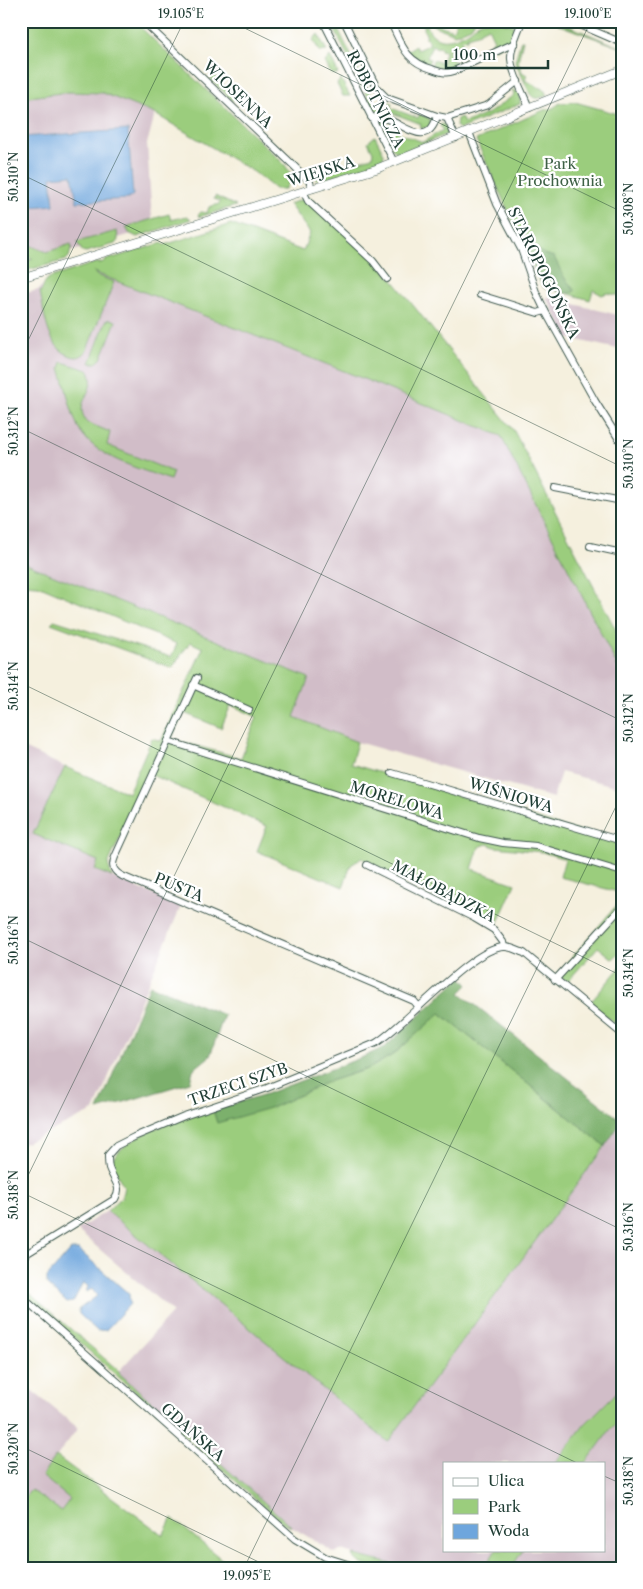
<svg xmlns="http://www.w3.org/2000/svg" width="643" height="1589" viewBox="0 0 643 1589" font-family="'Libre Caslon Text',serif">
	<rect width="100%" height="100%" fill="#fff"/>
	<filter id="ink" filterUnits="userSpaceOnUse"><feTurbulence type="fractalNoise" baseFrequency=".02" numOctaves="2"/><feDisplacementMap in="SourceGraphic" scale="10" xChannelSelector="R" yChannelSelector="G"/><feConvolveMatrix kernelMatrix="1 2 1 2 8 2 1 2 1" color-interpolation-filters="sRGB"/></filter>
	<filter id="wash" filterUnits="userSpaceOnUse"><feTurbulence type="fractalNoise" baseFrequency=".0096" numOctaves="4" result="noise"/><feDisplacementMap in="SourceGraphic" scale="20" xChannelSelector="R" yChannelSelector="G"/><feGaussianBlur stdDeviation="1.12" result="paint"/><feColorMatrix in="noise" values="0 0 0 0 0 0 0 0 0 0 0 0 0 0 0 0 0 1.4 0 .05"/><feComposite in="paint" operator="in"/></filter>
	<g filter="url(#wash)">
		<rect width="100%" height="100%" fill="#f5f0de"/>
		<g fill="#d1bdc8">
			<path d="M69,92l34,1 52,21 -8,30 5,75 4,8 -135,39v-168z"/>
			<path d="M91,267l5,6 268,106 137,57 121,239v113l-61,-16 -8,26 -196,-56 -63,-25 15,-39 -288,-116v-268l17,-4 8,-8z"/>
			<path d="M546,297l76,19v34l-54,-12z"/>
			<path d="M21,747l44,20 -32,67 66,27 -3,9 85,36 -87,205 -73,34z"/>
			<path d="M622,1123v264l-37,37 -30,39h-111v87h52l-12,18h-85l-45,-11 -2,-4 -12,-3 -5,3 -45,-27 -174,-152 57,-62 -96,-82 30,-19 281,231z"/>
			<path d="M21,1379l4,6 53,43 -36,48 28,23 -9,12 -30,-21 -10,11z"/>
			<path d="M622,1418v150h-111l12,-18h81v-87h-18l24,-33z"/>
		</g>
		<g fill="#9bcd7d" stroke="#5d8558" fill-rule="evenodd">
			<path d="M21,21h113l150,143 8,11 -2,6 -5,8h-10l-21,-17 -99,-58 -52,-21 -34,-1 -48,6z"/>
			<path d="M330,21h3l6,10 36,72 5,5 6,-7 6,2 -1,5 27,10 2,-5 10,6v6l-3,3h-7l1,-4 -31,-12 -2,3 -14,-6z"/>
			<path d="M423,21h3c5,26 29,20 46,8 2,-2 5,-6 9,-7 10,-4 24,1 34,4l-5,15 -16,8 -3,-7 3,-2 -6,-13 -8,4v2l-13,4v2l-6,1 2,5 -15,5 6,12h3l2,4 -13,5 -15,-5 2,-6 9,3 3,-12 -4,-1v-2l-3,-1 -1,1 -5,-3 -5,13 3,1 -2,5 -12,-7 -2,2 -8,-8 9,-5 2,4 13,-6 -5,-7 2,-1 -4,-7 2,-1 -3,-5z"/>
			<path d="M429,21h8l-1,3 17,6 4,-9h18l-4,6 -16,7 -21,-8z"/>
			<path d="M559,22l63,26 -60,-22 -4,-1z"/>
			<path d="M318,34l9,17h-1l-6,1 -7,-12z"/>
			<path d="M521,40h2l-5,21 4,11 5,3 -2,5 19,10 3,5c-7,3 -12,6 -17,-1l-15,-33z"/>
			<path d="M330,56l8,17 -1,1h-6l-6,-12z"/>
			<path d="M214,75l22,23 -3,3 -23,-22z"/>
			<path d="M341,79l9,17h-7l-6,-12z"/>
			<path d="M512,90l8,2v12l-60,25 -4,-3 1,-7 4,-2 3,6 25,-10 25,-18z"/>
			<path d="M575,102l47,13v181l-15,-3 -5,2 -9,-5 -3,10 -48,-14 -66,-146 68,-30 9,-2 7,-5z"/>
			<path d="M383,121l3,1v3l18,10 19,7 20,-12 -3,-5 1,-1 5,1 1,9 -48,20 -6,-5 -12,-27z"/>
			<path d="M375,136l9,18 -2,7 -60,19 -5,-1 -7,-5 4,-3 10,1 48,-15 1,-5 -5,-10z"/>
			<path d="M215,196l21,10 -37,11 -1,-2 3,-3 6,1 2,-6 10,-3 1,-3 -6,-2z"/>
			<path d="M309,197l67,62 138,172 108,211v33l-121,-239 -137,-57 -268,-106 -3,-3 3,5 18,7 -28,70c-5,5 -9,6 -15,4 -25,-9 -26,-42 -31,-64 4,-4 3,-10 9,-14l46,-15h6l5,-3 56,-17 2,2 67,-21 72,27 7,-18 -21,-29z"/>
			<path d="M169,214l2,6 16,-4 4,3 -54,18 -8,-4 -3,-6z"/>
			<path d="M117,231l1,9 -3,4 -29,8 -4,-1 -5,-9z"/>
			<path d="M21,242l26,10 24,-8 1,4 -1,1 -2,8 -3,3 -45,12v-9l12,-4 -12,-6z"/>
			<path d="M110,319l6,2 -15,38 -5,4h-6l16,-42z"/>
			<path d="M62,362l26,8c10,14 -6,26 -6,40 0,4 3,9 4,12l24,10 -3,13 66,27 -3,8c-31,-12 -76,-22 -92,-53 -8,-18 -12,-40 -18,-59z"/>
			<path d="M24,563l285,115 -15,39 63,25 -6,22 271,80v49l-62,-16 5,-18 -23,-7 -47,-5 -8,-3 -8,3 -7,22 43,15 -17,38c-44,-14 -96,-39 -136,-64l-11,7 -8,22 -86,-36 10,-25 -118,-52 -41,90 4,13 -17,-7 3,-9 -65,-27 32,-67 63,26 24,-55 9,3 42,-93 -13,-6 -18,26 -121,-45 3,-3 117,37 6,-13 -139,-59 -17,-1zM231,705l26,12 -16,41 -70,-19 13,-26 37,15z"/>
			<path d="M622,899v51l-9,9 -15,-12 -31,35 -10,-7z"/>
			<path d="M622,965v64l-32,-26z"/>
			<path d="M440,1013l165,133 -217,296 -281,-231 15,-14 2,-11 -11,-18v-10c23,-29 66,-37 100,-48l4,12 113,-41 40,-13 24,-14z"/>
			<path d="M29,1293l90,78 1,3 172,153 -8,-3 -257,-228z"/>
			<path d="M622,1387v31l-12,12 -24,33h-31l30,-39z"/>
			<path d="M56,1456l107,79 9,-17 60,50h-211v-67l10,-11 30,21 9,-12 -28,-23z"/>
			<path d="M496,1550h27l-12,18h-27z"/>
			<path d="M355,1555l52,13c-17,0 -44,4 -54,-12z"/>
		</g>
		<g fill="#7cb06c" stroke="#4e7650">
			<path d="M532,245l12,9 10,3 10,20 11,14c-7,4 -15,3 -22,-2l-2,2 -7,-3c-4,-14 -13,-27 -18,-42z"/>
			<path d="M461,977l7,8 -8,8 162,128 -17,25 -165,-133 -46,41 -24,14 -40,13 -54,25 -59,17 -4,-13 53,-16 97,-37 22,-10z"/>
			<path d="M150,985l74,30 -14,41 -17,14 -3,12 -92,28z"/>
		</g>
		<g fill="#6ea6dd" stroke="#467288">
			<path d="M128,130l5,65 -5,4 -51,3 -5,-27 -21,2 3,28 -33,3v-71z"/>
			<path d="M71,1250h8l50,44 1,10 -24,26 -9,1 -18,-17v-5l18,-13 -5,-7 -6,3 2,-6 -5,-3 -10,19 -6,1 -20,-18v-8z"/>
		</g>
	</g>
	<g filter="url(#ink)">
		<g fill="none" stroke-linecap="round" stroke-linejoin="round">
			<g stroke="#3f584e" stroke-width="8">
				<g id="minor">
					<path d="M143,21l150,144 17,17 2,7"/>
					<path d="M323,21l71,141"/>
					<path d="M344,21l33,67 10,10 50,18 10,2 41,-13 30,-24"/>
					<path d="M390,21c12,24 15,40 42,48 8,3 14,5 22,2l61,-28"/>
					<path d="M522,21c-4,12 -12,26 -11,38 1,15 13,35 18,49"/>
					<path d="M571,21l51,22"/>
					<path d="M371,117c5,1 11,1 16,2 19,7 41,30 50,-3"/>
					<path d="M447,118l9,20"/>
					<path d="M469,132l28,72 24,45 15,43 9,19 50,90 27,43"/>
					<path d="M303,191l5,10 65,60 14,18"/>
					<path d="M480,295l58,18 7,-2"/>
					<path d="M555,488l67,13"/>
					<path d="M590,546l32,7"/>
					<path d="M197,678l-82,179c-4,9 -2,14 7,19l292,125 5,6"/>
					<path d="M193,685l56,25"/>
					<path d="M168,741l311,97 24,5 33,3 86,26"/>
					<path d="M392,773l230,68"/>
					<path d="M367,865l107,53 20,12 9,12 1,5"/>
					<path d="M555,980l67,-73"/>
					<path d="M21,1257l94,-58c8,-12 -2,-19 -6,-31 -1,-4 -1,-9 -1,-13l8,-9 18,-9 50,-21 83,-28 109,-45c31,-19 97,-97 129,-96 7,0 13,4 19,6l98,81"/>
					<path d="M21,1296l274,243 30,18 35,11"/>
				</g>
			</g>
			<g stroke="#3f584e" stroke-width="9">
				<path id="tertiary" d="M21,278l355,-109 246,-99"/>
			</g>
			<use href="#minor" stroke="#fff" stroke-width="6"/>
			<use href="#tertiary" stroke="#fff" stroke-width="8"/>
		</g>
	</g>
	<path fill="none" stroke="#1f3d34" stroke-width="1" stroke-opacity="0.45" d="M230,21l392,191M21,174l601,293M21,355l163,-334M21,428l601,293M21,683l601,293M21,937l601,293M21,1190l570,-1169M21,1192l556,271M21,1446l250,122M604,1476l18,8M244,1568l378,-774"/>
	<g text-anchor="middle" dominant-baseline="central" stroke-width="4.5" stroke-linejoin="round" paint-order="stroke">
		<g font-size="15" fill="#1f3d34" stroke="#fff">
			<text transform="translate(238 94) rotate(44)">WIOSENNA</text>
			<text transform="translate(376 99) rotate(63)">ROBOTNICZA</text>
			<text transform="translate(321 171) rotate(-17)">WIEJSKA</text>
			<text transform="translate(544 273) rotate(64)">STAROPOGOŃSKA</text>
			<text transform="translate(511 795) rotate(17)">WIŚNIOWA</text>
			<text transform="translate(397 800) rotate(17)">MORELOWA</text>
			<text transform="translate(179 887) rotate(23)">PUSTA</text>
			<text transform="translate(444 891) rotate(28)">MAŁOBĄDZKA</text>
			<text transform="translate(238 1084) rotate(-19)">TRZECI SZYB</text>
			<text transform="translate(193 1432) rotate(42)">GDAŃSKA</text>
		</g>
		<g font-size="15" fill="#3e6146" stroke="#fff">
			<text x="560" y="163">Park<tspan x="560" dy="17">Prochownia</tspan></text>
		</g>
	</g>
	<rect width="643" height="1589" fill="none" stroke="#fff" stroke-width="55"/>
	<rect x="443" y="1462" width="162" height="90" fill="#ffffff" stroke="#a5b1ae"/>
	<rect x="453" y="1478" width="25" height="8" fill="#ffffff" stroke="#a5b1ae"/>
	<text x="488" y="1486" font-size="15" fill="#1f3d34">Ulica</text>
	<rect x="453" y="1499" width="25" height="15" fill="#9bcd7d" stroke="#a5b1ae"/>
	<text x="488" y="1512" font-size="15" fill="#1f3d34">Park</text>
	<rect x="453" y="1524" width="25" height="15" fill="#6ea6dd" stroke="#a5b1ae"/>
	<text x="488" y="1536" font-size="15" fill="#1f3d34">Woda</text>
	<path d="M446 60v8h102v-8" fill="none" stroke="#1f3d34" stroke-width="2.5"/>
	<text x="453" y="60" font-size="15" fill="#1f3d34" stroke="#ffffff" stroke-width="4" paint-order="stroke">100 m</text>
	<rect x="28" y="28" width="588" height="1534" fill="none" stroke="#1f3d34" stroke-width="2"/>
	<g font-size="12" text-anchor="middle" fill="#1f3d34">
		<text x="181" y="18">19.105°E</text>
		<text x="588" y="18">19.100°E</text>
		<text transform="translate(14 177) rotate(-90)" y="4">50.310°N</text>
		<text transform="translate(629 209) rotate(-90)" y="4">50.308°N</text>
		<text transform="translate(14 431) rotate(-90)" y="4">50.312°N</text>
		<text transform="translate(629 464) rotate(-90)" y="4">50.310°N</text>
		<text transform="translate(14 686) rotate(-90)" y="4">50.314°N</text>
		<text transform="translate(629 718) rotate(-90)" y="4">50.312°N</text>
		<text transform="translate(14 940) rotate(-90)" y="4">50.316°N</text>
		<text transform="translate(629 973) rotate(-90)" y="4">50.314°N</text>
		<text transform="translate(14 1195) rotate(-90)" y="4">50.318°N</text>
		<text transform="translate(629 1227) rotate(-90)" y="4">50.316°N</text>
		<text transform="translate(14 1449) rotate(-90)" y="4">50.320°N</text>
		<text transform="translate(629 1481) rotate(-90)" y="4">50.318°N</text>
		<text x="247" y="1580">19.095°E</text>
	</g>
</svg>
